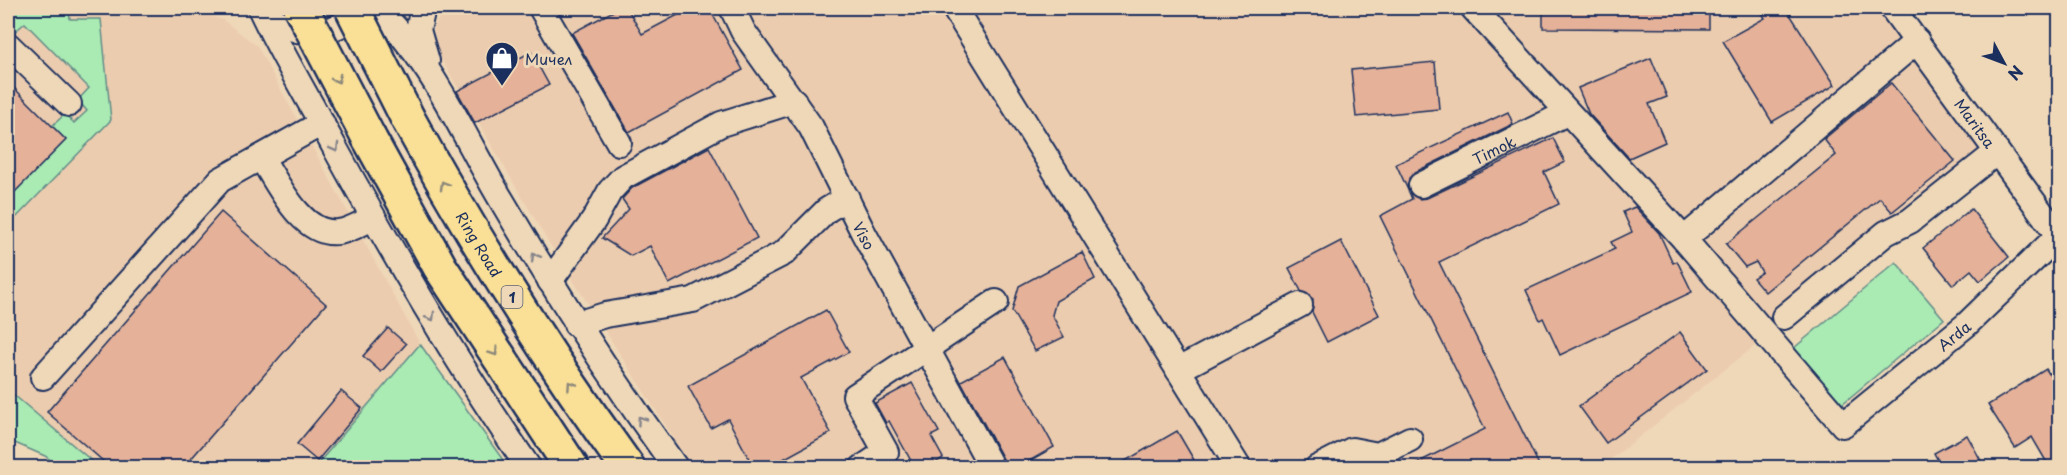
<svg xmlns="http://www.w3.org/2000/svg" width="2067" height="475" viewBox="0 0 2067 475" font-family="'Playpen Sans',sans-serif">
	<rect width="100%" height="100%" fill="#efd8b8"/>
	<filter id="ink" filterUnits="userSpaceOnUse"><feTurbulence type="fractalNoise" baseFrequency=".0167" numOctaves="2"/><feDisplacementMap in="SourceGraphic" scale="12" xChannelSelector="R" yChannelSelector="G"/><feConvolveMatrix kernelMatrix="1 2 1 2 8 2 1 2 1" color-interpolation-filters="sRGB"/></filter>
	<g filter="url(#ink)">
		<g fill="#ecccae">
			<path d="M8,8h148l43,4 24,8 34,26 163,298 -105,123h-216l-91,-77z"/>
			<path d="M443,8h1449l107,146 -398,313h-909l-146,-229 -109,-186 -3,-23z"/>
		</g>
		<g fill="#aaeab3" stroke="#628c88" stroke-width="1.5">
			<path d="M8,8h61l1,11h31l10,101 -103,106v-27l58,-59 -14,-14 13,-12 9,9 13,-12 -9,-11 11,-12 -64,-65 -13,11 -4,1z"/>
			<path d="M1896,262l48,57 -102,85 -48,-56z"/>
			<path d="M420,344l88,123h-193z"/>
			<path d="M8,390l91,77h-39l-15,-11 -37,-16z"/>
		</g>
		<g fill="#e5b198" stroke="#1b2f5e" stroke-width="1.5">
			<path d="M619,8h8l15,26 49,-26h18l34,62 -114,62 -57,-99z"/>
			<path d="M1543,8h166v21l-166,-1z"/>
			<path d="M1759,8h27l49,77 -63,37 -49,-81 42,-23z"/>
			<path d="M531,52l18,33 -74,38 -18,-32z"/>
			<path d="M1651,58l16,39 -18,7 16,38 -36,16 -40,-44 -11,-26z"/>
			<path d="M1435,62l4,47 -83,8 -5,-47z"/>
			<path d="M8,82l58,58 -58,59z"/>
			<path d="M1891,83l64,78 -63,51 -12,-14 -115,94 -12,-14 9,-6 -6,-10 -11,5 -19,-23 110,-89 -12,-16z"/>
			<path d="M1508,112l5,12 -98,48 -6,6 -1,12 -12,-26z"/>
			<path d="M1553,138l12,24 -21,10 15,32 -120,58 101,205 -133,1 78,-39 -105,-213 32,-17 -3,-7 10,7 8,-1z"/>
			<path d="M709,147l48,91 -88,46 -19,-38 -19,10 -29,-18 27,-29 -7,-10 10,-11z"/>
			<path d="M1635,207l24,26 14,30 4,-2 15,31 -132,63 -17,-37 -3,2 -14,-30 89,-41 -4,-7 21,-10 -9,-20z"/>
			<path d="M1971,209l38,48 -29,24 -9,-11 -18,15 -30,-37z"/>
			<path d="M221,212l105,92 -143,164h-72l-64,-56z"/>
			<path d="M1341,241l38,74 -52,27 -15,-30 1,-13 -12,-8 -12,-23z"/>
			<path d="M1082,252l13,27 -39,22 -4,14 12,22 -29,14 -23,-40 7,-25z"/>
			<path d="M826,310l23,42 -48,26 30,55 -64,35h-13l-26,-49 -17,9 -23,-42z"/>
			<path d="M388,328l18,16 -25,28 -18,-16z"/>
			<path d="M1680,332l27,37 -101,74 -27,-37z"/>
			<path d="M1005,357l49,90 -37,21h-9l-47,-87z"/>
			<path d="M2046,369l14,22v77h-10l-18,-31 -17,11 -27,-43z"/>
			<path d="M912,383l27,49 -8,4 12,22 -16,10h-12l-26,-47 -3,2 -11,-20z"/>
			<path d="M341,391l21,17 -45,53 -20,-17z"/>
			<path d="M1177,431l17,29 -14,8h-67z"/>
			<path d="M1967,435l18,33h-43l-8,-15z"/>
		</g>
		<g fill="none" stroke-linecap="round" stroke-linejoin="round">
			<g stroke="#1b2f5e" stroke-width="28">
				<g id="minor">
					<path d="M260,8c22,48 50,93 75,140 60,110 123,217 194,320"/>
					<path d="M262,8c24,30 74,33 98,0"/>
					<path d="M376,8c56,51 87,128 126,193 54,92 111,180 174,267"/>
					<path d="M423,8l-5,22 9,31"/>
					<path d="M541,8l78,135"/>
					<path id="s1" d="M732,8l11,23 68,96 52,105 129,236"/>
					<path d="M954,8l285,460"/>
					<path id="s2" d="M1473,8l211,231 159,186 123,-100 92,-89"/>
					<path id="s3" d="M1892,8l168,230"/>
					<path d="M8,45l61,59"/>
					<path d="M261,157c16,25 41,80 77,75 12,-1 25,-10 35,-14"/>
					<path id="s4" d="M1421,185l146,-72"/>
					<path d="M1684,239l233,-198"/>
					<path d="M550,281l44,-61 16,-29 13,-14 98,-53 73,-23"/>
					<path d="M1784,317l102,-84 24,-12 87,-69"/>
					<path d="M576,324l29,-9 88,-15 91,-47 43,-43 20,-12"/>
					<path d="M1178,370l122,-65"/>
					<path d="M43,377l177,-197 102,-57"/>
					<path d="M862,468l24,-16 -31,-56 141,-94"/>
					<path d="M1317,468l35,-18 26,5 32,-16"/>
				</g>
			</g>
			<g stroke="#1b2f5e" stroke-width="38">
				<g id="highway">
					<path id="s5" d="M408,119c66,121 139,237 220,349"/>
					<path d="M369,138l71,129 132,201"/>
				</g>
			</g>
			<use href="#minor" stroke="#efd8b8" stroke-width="24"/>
			<use href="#highway" stroke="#fadf96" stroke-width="33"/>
			<g stroke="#1b2f5e" stroke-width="38" stroke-linecap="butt">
				<g id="highway-bridge">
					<path d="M301,8l68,130"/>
					<path d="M352,8l56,111"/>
				</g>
			</g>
			<use href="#highway-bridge" stroke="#fadf96" stroke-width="33"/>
		</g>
		<defs><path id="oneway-chevron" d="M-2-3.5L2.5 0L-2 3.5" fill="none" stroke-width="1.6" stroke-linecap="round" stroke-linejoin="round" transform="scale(1.5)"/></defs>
		<g stroke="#8a877a">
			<use href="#oneway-chevron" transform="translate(337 79) rotate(62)"/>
			<use href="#oneway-chevron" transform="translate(444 185) rotate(-120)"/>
			<use href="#oneway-chevron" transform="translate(494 352) rotate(56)"/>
			<use href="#oneway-chevron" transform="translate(571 385) rotate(-124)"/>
		</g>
		<g stroke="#85848b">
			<use href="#oneway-chevron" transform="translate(335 148) rotate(61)"/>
			<use href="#oneway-chevron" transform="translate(535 257) rotate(-121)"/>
			<use href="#oneway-chevron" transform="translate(431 317) rotate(59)"/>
			<use href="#oneway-chevron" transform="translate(641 420) rotate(-125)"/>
		</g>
	</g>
	<defs>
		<g id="shop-pin" transform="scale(1.725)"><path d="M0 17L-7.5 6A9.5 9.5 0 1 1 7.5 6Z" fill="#1b2f5e" stroke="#efd8b8"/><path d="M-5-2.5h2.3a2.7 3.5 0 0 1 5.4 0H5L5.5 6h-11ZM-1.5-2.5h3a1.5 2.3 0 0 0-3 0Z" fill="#fff"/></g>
	</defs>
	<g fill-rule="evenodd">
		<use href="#shop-pin" x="502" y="58"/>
	</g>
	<g text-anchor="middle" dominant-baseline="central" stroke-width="6" stroke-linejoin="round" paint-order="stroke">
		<rect fill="#efd8b8" stroke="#5b6279" stroke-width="1.5" x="501.5" y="286" width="21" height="22" rx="4.5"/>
		<g font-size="14" font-weight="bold" fill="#1b2f5e">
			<text x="512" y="297">1</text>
		</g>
		<g font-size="15" fill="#1b2f5e" stroke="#efd8b8" text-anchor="start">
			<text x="525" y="58">Мичел</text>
		</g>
		<g font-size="15" fill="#1b2f5e" stroke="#efd8b8">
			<text stroke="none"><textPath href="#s3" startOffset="142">Maritsa</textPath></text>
			<text stroke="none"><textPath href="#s4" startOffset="81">Timok</textPath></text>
			<text stroke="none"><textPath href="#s1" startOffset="264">Viso</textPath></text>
			<text stroke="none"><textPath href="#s5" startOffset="144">Ring Road</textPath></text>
			<text stroke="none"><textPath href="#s2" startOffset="700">Arda</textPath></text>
		</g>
	</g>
	<rect width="2067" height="475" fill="none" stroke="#efd8b8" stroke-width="30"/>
	<rect x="15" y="15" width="2037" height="445" fill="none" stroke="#1b2f5e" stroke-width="2" filter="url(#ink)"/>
	<g transform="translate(2004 63) rotate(131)" stroke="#efd8b8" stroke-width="4.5" paint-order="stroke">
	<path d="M0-4.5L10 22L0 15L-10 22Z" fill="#1b2f5e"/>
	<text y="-9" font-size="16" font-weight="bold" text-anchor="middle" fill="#1b2f5e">N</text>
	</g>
</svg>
